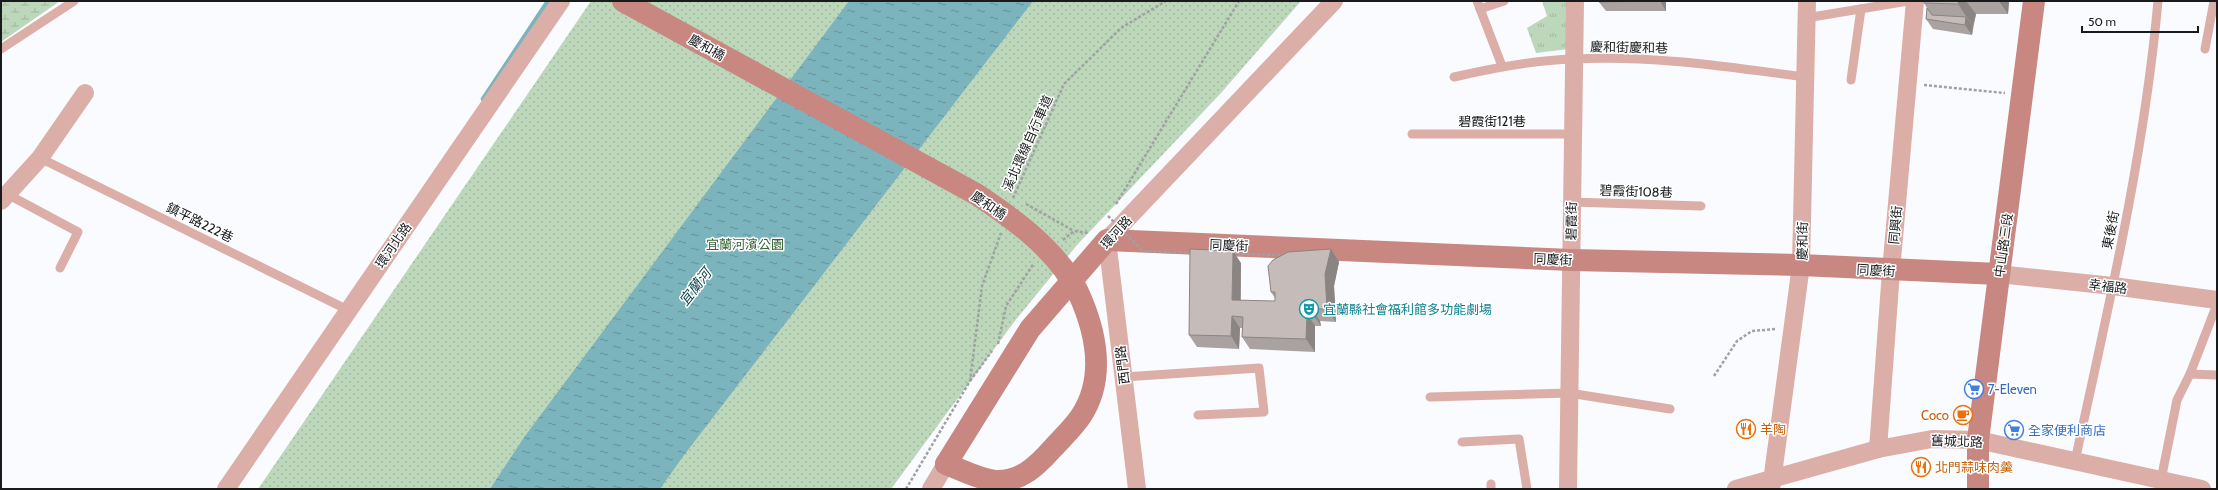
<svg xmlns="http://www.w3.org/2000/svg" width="2218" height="490" viewBox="0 0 2218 490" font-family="Cabin,'Noto Sans TC',sans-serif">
	<defs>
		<pattern id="grass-tufts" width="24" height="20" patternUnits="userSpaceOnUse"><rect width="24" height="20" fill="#bcd7b9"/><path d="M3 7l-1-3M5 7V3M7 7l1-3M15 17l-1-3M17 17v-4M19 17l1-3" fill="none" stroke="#a1b89e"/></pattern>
		<pattern id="wetland-marsh" width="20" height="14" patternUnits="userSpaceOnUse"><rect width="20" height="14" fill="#bcd7b9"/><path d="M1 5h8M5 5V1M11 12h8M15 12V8" fill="none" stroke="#a1b89e"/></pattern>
		<pattern id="park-dots" width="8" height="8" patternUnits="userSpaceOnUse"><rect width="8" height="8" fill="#bcd7b9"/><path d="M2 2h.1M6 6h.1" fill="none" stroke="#a1b89e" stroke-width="1.8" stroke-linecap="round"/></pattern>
		<pattern id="water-ripples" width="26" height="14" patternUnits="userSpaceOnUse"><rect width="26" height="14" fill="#7cb4bd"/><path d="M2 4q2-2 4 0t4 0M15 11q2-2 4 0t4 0" fill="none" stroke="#659299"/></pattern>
	</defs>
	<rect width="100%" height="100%" fill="#fafbfe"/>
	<path fill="url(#grass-tufts)" d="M1542,1h25l1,48 -32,4 -9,-25 20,-12z"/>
	<path fill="url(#wetland-marsh)" d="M1,1h59l-59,41z"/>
	<path fill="url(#park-dots)" d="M591,1h710l-80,92 -144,152 -63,77 -123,167h-633z"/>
	<path fill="url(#water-ripples)" d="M849,1h184l-349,454 -24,34h-170l35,-53z"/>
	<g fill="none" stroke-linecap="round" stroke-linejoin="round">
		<path stroke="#7cb4bd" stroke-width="4.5" d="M483,99l65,-98"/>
		<g stroke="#a0a1a4" stroke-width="2.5" stroke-dasharray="3 2" stroke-linecap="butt">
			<path d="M1924,85l81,8"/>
			<path d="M1013,198l51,-114 57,-56 45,-27"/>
			<path d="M1116,204l123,-203"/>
			<path d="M1063,240l11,-9 15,2"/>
			<path d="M998,344l8,-38 28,-43"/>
			<path d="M1714,376l23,-35 15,-10 24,-2"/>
			<path d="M970,381l22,-30"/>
			<path d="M906,489l64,-108 12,-95 19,-53"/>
		</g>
		<g stroke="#dbaea8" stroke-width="9">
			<path d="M1477,1l25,65"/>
			<path d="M1480,9l24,-8"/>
			<path d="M1806,18l102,-17"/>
			<path d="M1,49l73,-48"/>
			<path d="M2205,49l9,-48"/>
			<path d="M1454,77c39,-9 79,-17 119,-18 78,-4 155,8 232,18"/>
			<path d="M1851,80l10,-71"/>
			<path d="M1412,134h160"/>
			<path d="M40,158l308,152"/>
			<path d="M7,194l71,38 -18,36"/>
			<path d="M1571,202l130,4"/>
			<path d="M2190,374l27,1"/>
			<path d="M1124,377l135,-9 5,44 -66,3"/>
			<path d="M1430,397l139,-4 101,16"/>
			<path d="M1462,442l57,-3 8,50"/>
			<path d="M2075,461c33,-152 69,-305 83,-460"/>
			<path d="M2161,480l16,-80 13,-26 27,-70"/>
			<path d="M1491,484v5"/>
		</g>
		<g stroke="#dbaea8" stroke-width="18">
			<path d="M1,201l39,-43 45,-65"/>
			<path d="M1998,274l115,12 104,14"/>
			<path d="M1878,449l13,-178 24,-270"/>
			<path d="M226,489l335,-488"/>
			<path d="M931,489l15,-25"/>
			<path d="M1137,489l-30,-249 227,-239"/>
			<path d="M1568,489l7,-488"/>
			<path d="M1736,489l142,-40 54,-10 46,1 224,49"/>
			<path d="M1771,489l30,-224 6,-264"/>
		</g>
		<g stroke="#c88780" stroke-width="22">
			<path d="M946,464l84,-135 77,-89 464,20 230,5 197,9"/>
			<path d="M1978,489v-49l56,-439"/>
		</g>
		<g stroke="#a0a1a4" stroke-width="2.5" stroke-dasharray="3 2" stroke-linecap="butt">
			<path d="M1026,204l48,27"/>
			<path d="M1108,216l35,35 50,2"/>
			<path d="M1232,254l53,1"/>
		</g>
		<path stroke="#c88780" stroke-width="22" d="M623,1l353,193c38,25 81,56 102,98 18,39 28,86 3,124 -8,12 -19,22 -28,32 -16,18 -32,34 -58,33 -17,-2 -33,-11 -49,-17"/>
	</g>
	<g fill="#a9a2a0">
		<path d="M1666,1v10h-60l-7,-9z"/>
		<path d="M1924,1h85l-1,13h-32l-4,21 -39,-6 -7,-10 1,-11 -3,-5z"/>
		<path d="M1331,249l8,13 -5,24 2,36 -16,-1 1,5h-6v26l-65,-3 -8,-12v-9h-2l-1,21 -42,-2 -8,-12 52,-72v38h34v-3l-4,-6z"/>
	</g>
	<g fill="#8a8482">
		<path d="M1660,1h6v10z"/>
		<path d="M1959,1h7l10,13 -3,12 -15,-22z"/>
		<path d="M1999,1h10l-1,13z"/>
		<path d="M1966,17l7,9 -1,9 -7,-10z"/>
		<path d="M1331,249l8,13 -5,24 2,36 -9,-13 -2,-35z"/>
		<path d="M1233,251l8,12 -1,50 -8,-13z"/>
		<path d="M1312,309l8,12 1,5 -9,-13z"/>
		<path d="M1307,314l8,12v26l-9,-13z"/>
		<path d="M1232,316l8,12 -1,21 -8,-13z"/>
	</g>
	<g fill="#c5bcba" stroke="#8a8482">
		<path d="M1599,1h61l-61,1z"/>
		<path d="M1924,1h35l-1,3 -34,-1z"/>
		<path d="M1927,8l5,7 34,2 -1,8 -39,-6z"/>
		<path d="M1190,249l43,2 -1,49 43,1v-9h-4l-3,-26 5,-6 15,-8 43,-3 -6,25 2,35h-15v4l-5,1 -1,25 -64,-2 1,-20 -11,-1 -1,20 -42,-1z"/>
	</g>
	<defs>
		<g id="theatre-ring" transform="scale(1)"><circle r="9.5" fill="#fff" stroke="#0f9aa8" stroke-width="1.5"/><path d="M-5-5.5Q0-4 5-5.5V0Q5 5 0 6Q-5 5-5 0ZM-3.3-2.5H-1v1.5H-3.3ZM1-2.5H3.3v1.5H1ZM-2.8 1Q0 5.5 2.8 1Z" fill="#0f9aa8"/></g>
		<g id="supermarket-ring" transform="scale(1)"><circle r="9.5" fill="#fff" stroke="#3f7fe0" stroke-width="1.5"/><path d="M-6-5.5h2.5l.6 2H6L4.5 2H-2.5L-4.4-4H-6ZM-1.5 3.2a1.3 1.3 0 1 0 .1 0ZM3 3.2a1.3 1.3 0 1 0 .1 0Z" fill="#3f7fe0"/></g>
		<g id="cafe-ring" transform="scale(1)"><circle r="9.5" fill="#fff" stroke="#e8710a" stroke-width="1.5"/><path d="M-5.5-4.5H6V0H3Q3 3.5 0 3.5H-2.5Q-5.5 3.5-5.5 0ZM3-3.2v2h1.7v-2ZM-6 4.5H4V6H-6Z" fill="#e8710a"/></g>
		<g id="restaurant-ring" transform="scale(1)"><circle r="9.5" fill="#fff" stroke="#e8710a" stroke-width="1.5"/><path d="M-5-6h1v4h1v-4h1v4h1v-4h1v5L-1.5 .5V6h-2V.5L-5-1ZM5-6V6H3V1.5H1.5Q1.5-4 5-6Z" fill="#e8710a"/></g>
	</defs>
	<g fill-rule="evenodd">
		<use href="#theatre-ring" x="1309" y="309"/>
		<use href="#supermarket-ring" x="1974" y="389"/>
		<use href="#cafe-ring" x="1963" y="415"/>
		<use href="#restaurant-ring" x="1746" y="429"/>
		<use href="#supermarket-ring" x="2014" y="430"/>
		<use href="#restaurant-ring" x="1921" y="467"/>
	</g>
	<g text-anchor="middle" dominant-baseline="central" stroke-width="3" stroke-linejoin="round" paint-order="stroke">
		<g font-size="13" fill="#181a1c" stroke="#fff">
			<text transform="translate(707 47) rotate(29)">慶和橋</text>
			<text transform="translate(1629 47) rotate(1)">慶和街慶和巷</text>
			<text x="1492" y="121">碧霞街121巷</text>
			<text transform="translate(1027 143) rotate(-66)">溪北環線自行車道</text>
			<text transform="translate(1636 191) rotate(2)">碧霞街108巷</text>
			<text transform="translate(989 205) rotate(34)">慶和橋</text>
			<text transform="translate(1571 221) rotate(-89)">碧霞街</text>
			<text transform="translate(200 222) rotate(26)">鎮平路222巷</text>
			<text transform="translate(1895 225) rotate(-85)">同興街</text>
			<text transform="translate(2110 230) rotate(-79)">東後街</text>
			<text transform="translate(1116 232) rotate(-48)">環河路</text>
			<text transform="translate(1802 241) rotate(-89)">慶和街</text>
			<text transform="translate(393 245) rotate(-55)">環河北路</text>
			<text transform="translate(1229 245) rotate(2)">同慶街</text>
			<text transform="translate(2003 245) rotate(-82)">中山路三段</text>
			<text transform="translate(1553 259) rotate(2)">同慶街</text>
			<text transform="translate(1876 270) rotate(3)">同慶街</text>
			<text transform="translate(2108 286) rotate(7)">幸福路</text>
			<text transform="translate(1122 365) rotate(-97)">西門路</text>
			<text transform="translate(1957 441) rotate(2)">舊城北路</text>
		</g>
		<g font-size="13" fill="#386434" stroke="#fff">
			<text x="745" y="244">宜蘭河濱公園</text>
		</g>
		<g font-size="13" fill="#0d838f" stroke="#fff" text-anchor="start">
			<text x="1323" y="309">宜蘭縣社會福利館多功能劇場</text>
		</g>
		<g font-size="13" fill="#366cbe" stroke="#fff" text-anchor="start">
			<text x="1988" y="389">7-Eleven</text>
			<text x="2028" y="430">全家便利商店</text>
		</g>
		<g font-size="13" fill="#c56008" stroke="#fff" text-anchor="start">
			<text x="1949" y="415" text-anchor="end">Coco</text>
			<text x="1760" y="429">羊陶</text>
			<text x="1935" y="467">北門蒜味肉羹</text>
		</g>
		<g font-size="14" font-style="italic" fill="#053d44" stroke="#fff">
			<text transform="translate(695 287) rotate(-52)">宜蘭河</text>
		</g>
	</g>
	<rect width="2218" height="490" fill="none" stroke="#181a1c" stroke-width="4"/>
	<path d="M2082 26v6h116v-6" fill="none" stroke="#181a1c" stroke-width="2"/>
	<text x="2088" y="26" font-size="12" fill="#181a1c" stroke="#ffffff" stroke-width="3" paint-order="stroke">50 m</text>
</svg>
